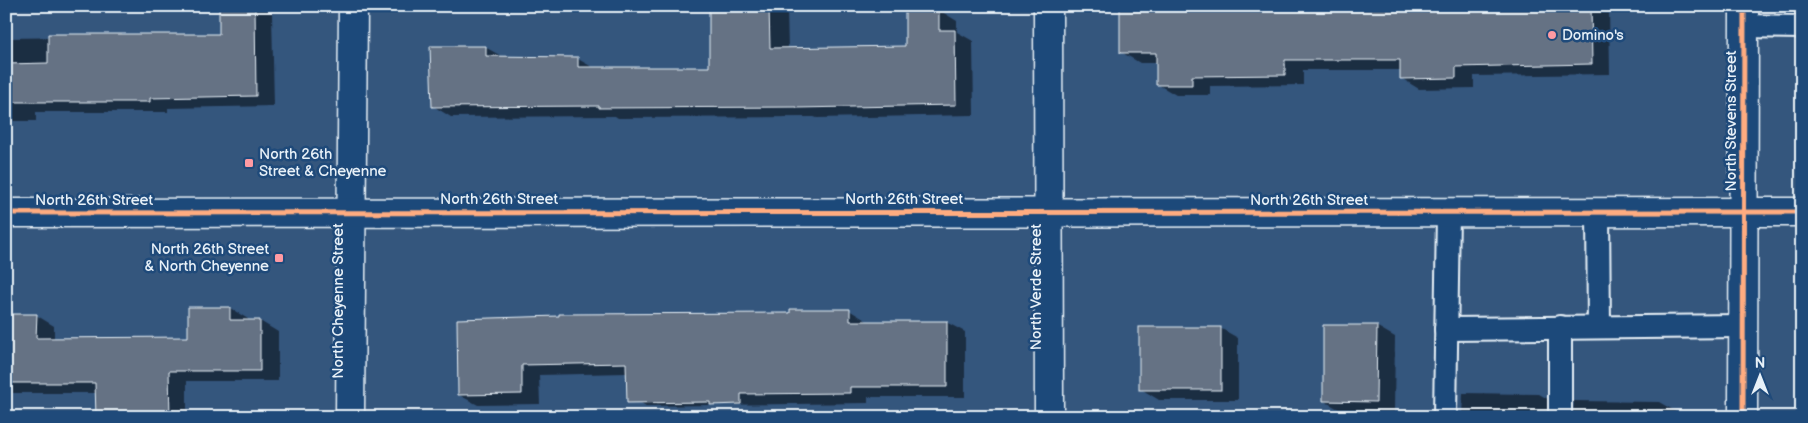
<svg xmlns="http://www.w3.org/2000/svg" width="1808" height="423" viewBox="0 0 1808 423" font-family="'Balsamiq Sans',sans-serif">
	<rect width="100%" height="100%" fill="#34567d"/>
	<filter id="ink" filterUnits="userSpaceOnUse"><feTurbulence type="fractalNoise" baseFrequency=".02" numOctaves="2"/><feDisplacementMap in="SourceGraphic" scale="10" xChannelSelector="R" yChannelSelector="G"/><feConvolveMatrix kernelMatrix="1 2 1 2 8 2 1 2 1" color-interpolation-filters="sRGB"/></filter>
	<g filter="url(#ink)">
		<g fill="#0007">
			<path d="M220,6h41l11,7 2,93 -106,2v4h-132v9h-30v-83l214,-3z"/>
			<path d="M710,6h71l6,4 1,39 119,-2 32,-37 18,11v11l16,9 1,74 -157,3 -3,-1 -196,1 -3,-2 -164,1 -18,-11 52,-59 18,10 75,2 16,9h117z"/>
			<path d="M1121,6h488l1,68 -136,2v12l-55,1 -18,-11v-8h-98v15l-93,1v9h-34l-19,-11v-21h-17l-19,-11z"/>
			<path d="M230,308l18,11v2h12l18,11v49h-91v36h-90v-24h-91v-78h30l18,11v14l136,-2z"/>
			<path d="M849,310l18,11 79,1 19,10v65h-97v6l-222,3 -18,-11 -1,-22 -88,2 1,29 -62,1 -19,-10 -1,-75 333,-6z"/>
			<path d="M1376,326l19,11 -1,75 -52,-1 -18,-10z"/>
			<path d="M1220,328l18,10v62h-79l-18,-11z"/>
			<path d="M1463,393l76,1 21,12 8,11h-106z"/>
			<path d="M1574,401l85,1 21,12v3h-107z"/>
		</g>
		<g fill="#657284" stroke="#e8f1f8">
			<path d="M219,6h36l1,90 -106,2v4h-144v-38l42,-1v-29h171z"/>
			<path d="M709,6h60l1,42 135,-2v-36l34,-1v21h16l1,75 -159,3v-1l-198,1v-2l-167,1 -2,-61h56v10l92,1v10h131z"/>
			<path d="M1120,6h471l1,58 -136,3v11l-56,1v-19h-115v15l-93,1v9h-36v-32h-36z"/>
			<path d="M188,307h42v13h30v51h-91l1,46h-74l-1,-34h-89v-69h31l-1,24 152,-1z"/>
			<path d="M790,309h60v12h97v66h-97v6l-109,1v10l-31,1v-3l-83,1 -1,-40 -104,2v29l-64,1 -1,-76 102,-3v-2l231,-1z"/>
			<path d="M1323,325h54l-1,77 -53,-1z"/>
			<rect x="1139" y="327" width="82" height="63"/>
		</g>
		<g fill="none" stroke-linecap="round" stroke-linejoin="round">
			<g stroke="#e8f1f8" stroke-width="26">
				<g id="service">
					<path d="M1744,26l58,1"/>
					<path d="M1598,212l1,115"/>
					<path d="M1446,329l297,-3"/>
					<path d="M1445,417l3,-205"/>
					<path d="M1560,417v-90"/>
				</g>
			</g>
			<g stroke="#e8f1f8" stroke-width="31">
				<g id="minor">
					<path d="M1048,6l1,411"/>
					<path d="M350,417l3,-411"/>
				</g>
			</g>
			<g stroke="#e8f1f8" stroke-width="31">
				<g id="tertiary">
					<path d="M6,213l1796,-1"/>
					<path d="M1743,417l1,-411"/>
				</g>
			</g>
			<use href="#service" stroke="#1f4a7a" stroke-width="22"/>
			<use href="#minor" stroke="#1f4a7a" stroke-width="28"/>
			<use href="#tertiary" stroke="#1f4a7a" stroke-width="28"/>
			<g stroke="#1f4a7a" stroke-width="8">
				<g id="cycleway">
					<path d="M6,213l1796,-1"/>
					<path d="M1743,417l1,-411"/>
				</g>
			</g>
			<use href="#cycleway" stroke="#ffac80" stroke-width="5"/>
		</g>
	</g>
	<g fill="#ff9aa2" stroke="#1f4a7a" stroke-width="2">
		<circle cx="1552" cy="35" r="5"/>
		<rect x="244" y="158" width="10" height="10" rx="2.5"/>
		<rect x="274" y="253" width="10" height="10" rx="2.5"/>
	</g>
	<g text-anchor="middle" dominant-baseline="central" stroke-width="5" stroke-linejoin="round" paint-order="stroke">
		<g font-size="15" fill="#e8f1f8" stroke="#1f4a7a" text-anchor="start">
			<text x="1562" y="35">Domino's</text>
			<text x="259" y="154">North 26th<tspan x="259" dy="17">Street &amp; Cheyenne</tspan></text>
			<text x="269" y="249" text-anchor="end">North 26th Street<tspan x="269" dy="17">&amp; North Cheyenne</tspan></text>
		</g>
		<g font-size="15" fill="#e8f1f8" stroke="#1f4a7a">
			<text transform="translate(1731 121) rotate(-90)">North Stevens Street</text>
			<text x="499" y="199">North 26th Street</text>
			<text x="904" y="199">North 26th Street</text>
			<text x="94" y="200">North 26th Street</text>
			<text x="1309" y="200">North 26th Street</text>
			<text transform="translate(1036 287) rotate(-90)">North Verde Street</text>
			<text transform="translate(338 301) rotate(-90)">North Cheyenne Street</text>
		</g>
	</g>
	<rect width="1808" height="423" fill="none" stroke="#1f4a7a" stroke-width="25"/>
	<rect x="12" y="12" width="1783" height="398" fill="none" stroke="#e8f1f8" stroke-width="2" filter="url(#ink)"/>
	<g transform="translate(1760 376)" stroke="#1f4a7a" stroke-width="4" paint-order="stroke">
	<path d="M0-4L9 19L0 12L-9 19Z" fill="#e8f1f8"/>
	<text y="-8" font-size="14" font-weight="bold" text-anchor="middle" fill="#e8f1f8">N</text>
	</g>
</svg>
